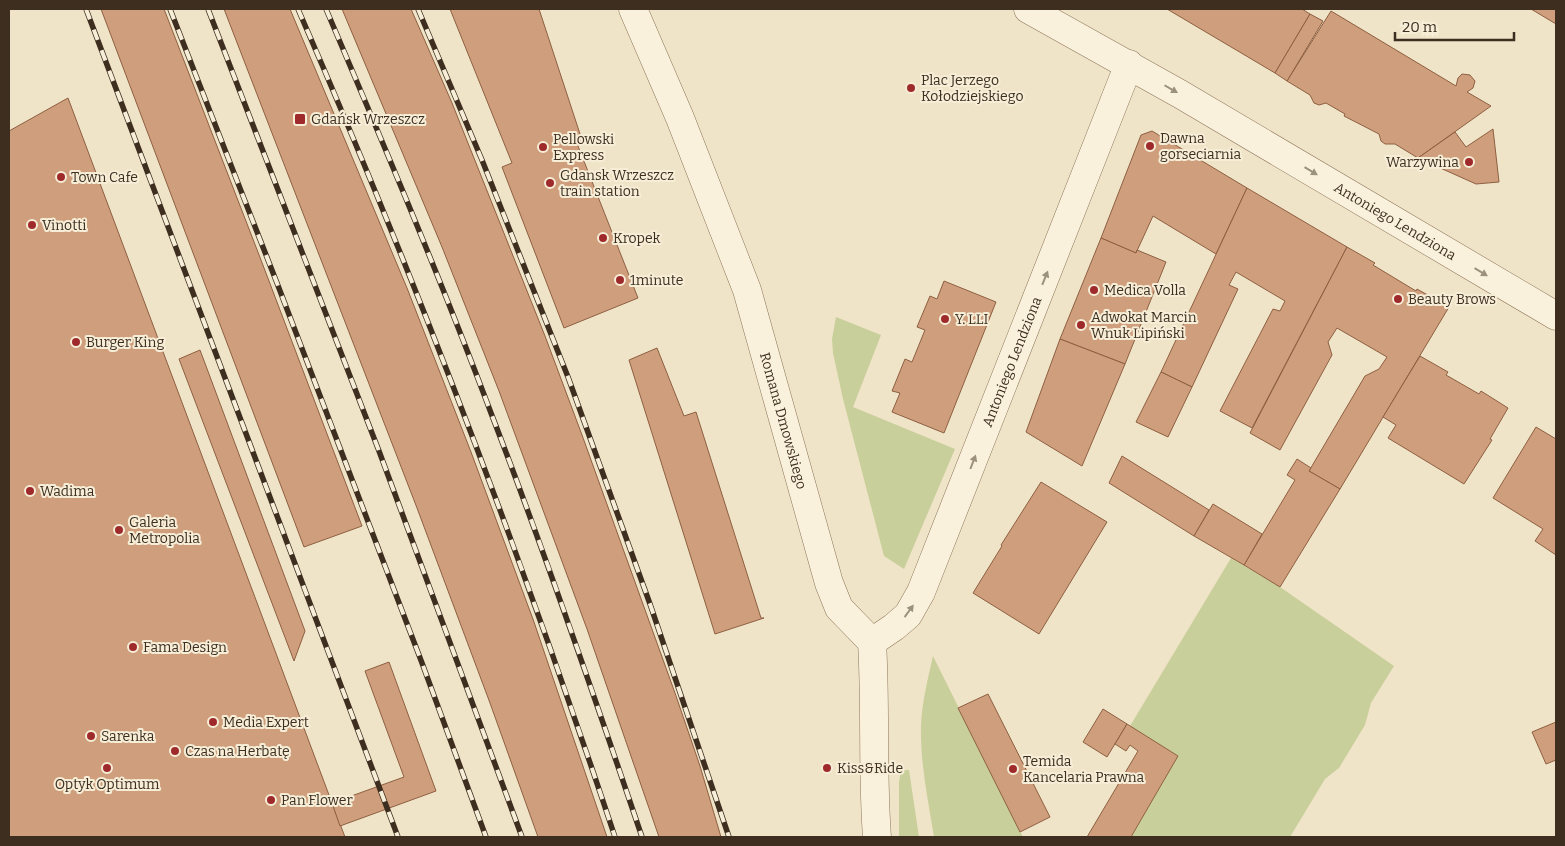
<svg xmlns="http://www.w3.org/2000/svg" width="1565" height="846" viewBox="0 0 1565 846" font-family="Bitter,serif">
	<rect width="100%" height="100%" fill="#f0e4c8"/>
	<g fill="#c9cf9b">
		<path d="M836,317l45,18 -28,72 102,42 -51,120 -20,-13 -41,-157 -10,-46 -1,-14z"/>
		<path d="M1231,558l49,29 114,79 -23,37 -6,22 -26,43 -14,11 -35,58h-159l47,-81 -48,-30z"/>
		<path d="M933,656l90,181h-89c-6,-37 -14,-74 -13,-112 1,-23 7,-47 12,-69z"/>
		<path d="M907,770h2l10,67h-20v-55l2,-11z"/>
	</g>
	<g fill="#cf9f7d" stroke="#8d5f41">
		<path d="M101,9h63l97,251 101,266 -58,21z"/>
		<path d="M224,9h66l117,279 64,164 63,170 73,215h-69l-48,-134 -73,-195z"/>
		<path d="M342,9h69l41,94 93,233 37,99 93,258 25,73 21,71h-62l-72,-208 -88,-238 -57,-144z"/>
		<path d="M450,9h89l43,131 -6,1 62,157 -74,30 -62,-161 10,-4z"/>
		<path d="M1167,9h135l8,5 -35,59z"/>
		<path d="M1531,9h25v15z"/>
		<path d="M1331,11l125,75 2,-8 4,-4 8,1 5,6 -2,7 -6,4 24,14 -73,52 -23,-14h-10l-4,-3 -2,-7 -35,-18 1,-2 -19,-11 -7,2 -5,-2 -4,-8 -23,-14z"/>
		<path d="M1310,14l13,7 -36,60 -12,-8z"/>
		<path d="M68,98l264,705 13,34h-336v-706z"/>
		<path d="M1493,129l6,53 -23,2 -58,-26 37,-26 11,15z"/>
		<path d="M1152,131l95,57 -31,66 -63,-38 -17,37 -35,-15 40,-103z"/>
		<path d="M1247,188l100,59 -95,181 -32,-17 53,-102 7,2 5,-10 -49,-29 -7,13 9,4 -46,98 -31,-15z"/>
		<path d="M1101,238l35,15 1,-3 29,12 -41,102 -65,-25z"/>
		<path d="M1347,247l28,16 -2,2 43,26 1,-2 32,18 -109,182 -31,-18 56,-95 14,-7 8,-12 -50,-29 -9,14 4,13 -52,95 -30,-17z"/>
		<path d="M944,281l52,21 -52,131 -52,-21 8,-19 -8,-2 13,-32 7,3 13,-32 -8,-3 13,-31 7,3z"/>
		<path d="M1060,339l65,25 -43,102 -56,-34z"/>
		<path d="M657,348l27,68 12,-4 65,206h3l-49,16 -86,-274z"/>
		<path d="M200,350l105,281 -11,30 -115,-302z"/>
		<path d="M1420,356l28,16 -2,3 33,19 2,-3 27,17 -18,31 2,1 -28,44 -76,-46 8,-13 -13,-8z"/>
		<path d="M1161,372l31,15 -24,50 -32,-15z"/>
		<path d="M1536,427l20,12v116l-21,-14 8,-12 -50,-31z"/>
		<path d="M1122,456l87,54 -15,26 -85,-53z"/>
		<path d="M1297,459l14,9 -2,3 31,18 -60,98 -36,-22 51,-85 -8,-5z"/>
		<path d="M1041,482l66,40 -68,112 -66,-41 29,-47 -1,-1z"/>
		<path d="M1213,504l49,30 -18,31 -50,-29z"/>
		<path d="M389,662l47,129 -96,35 -8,-23 72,-26 -39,-106z"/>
		<path d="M988,694l62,123 -30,15 -62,-124z"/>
		<path d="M1103,709l24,15 -20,33 -24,-15z"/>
		<path d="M1556,722v38l-10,4 -14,-32z"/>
		<path d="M1127,724l51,32 -47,81h-44l51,-86 -8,-6 -4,6 -11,-7z"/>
	</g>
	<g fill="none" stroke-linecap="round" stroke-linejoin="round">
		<g stroke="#8d765c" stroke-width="29">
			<g id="minor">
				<path id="s1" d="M633,9l47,109 67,172 82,293 10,25 33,34c4,65 0,130 5,195"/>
				<path id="s2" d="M1028,9l152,85 376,222"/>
				<path id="s3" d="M872,642l22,-15 14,-12 13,-23 208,-528"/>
			</g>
		</g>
		<use href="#minor" stroke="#faf1dc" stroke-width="28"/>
		<g stroke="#3d2e20" stroke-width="5.5">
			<g id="rail">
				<path d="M86,9l312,828"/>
				<path d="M170,9l107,274 145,380 64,174"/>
				<path d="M208,9l171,442 143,386"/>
				<path d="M298,9c118,271 224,548 317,828"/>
				<path d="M326,9c57,134 114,268 165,404 54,140 103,282 151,424"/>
				<path d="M418,9l64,151 86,217 82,227 79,233"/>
			</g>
		</g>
		<use href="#rail" stroke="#f7eed8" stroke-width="4" stroke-dasharray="11" stroke-linecap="butt"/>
	</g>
	<defs><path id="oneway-solid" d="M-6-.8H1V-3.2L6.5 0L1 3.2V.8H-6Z" transform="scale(1.25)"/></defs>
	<g fill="#9c907e">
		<use href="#oneway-solid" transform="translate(1171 89) rotate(30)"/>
		<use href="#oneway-solid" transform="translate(1311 171) rotate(31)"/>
		<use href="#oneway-solid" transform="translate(1481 272) rotate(31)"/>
		<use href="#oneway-solid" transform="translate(1045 278) rotate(-68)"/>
		<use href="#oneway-solid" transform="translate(973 462) rotate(-69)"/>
		<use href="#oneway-solid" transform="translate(909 611) rotate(-54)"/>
	</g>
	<g fill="#9e2a2b" stroke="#f7eed8" stroke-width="2">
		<circle cx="911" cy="88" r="5"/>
		<rect x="294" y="113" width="12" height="12" rx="2.5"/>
		<circle cx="1150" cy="146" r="5"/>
		<circle cx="543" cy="147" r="5"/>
		<circle cx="1469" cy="162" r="5"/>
		<circle cx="61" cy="177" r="5"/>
		<circle cx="550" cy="183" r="5"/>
		<circle cx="32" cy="225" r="5"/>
		<circle cx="603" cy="238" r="5"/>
		<circle cx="620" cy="280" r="5"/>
		<circle cx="1094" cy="290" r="5"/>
		<circle cx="1398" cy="299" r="5"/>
		<circle cx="945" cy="319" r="5"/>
		<circle cx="1081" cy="325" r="5"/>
		<circle cx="76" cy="342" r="5"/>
		<circle cx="30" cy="491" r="5"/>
		<circle cx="119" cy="530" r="5"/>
		<circle cx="133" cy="647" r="5"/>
		<circle cx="213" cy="722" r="5"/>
		<circle cx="91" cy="736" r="5"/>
		<circle cx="175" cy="751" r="5"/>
		<circle cx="107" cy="768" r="5"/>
		<circle cx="827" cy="768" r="5"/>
		<circle cx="1013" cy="769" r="5"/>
		<circle cx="271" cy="800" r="5"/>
	</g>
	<g text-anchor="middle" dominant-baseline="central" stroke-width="4" stroke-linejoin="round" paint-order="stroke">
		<g font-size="14" fill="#3d2e20" stroke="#f7eed8" text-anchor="start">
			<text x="921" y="80">Plac Jerzego<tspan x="921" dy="16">Kołodziejskiego</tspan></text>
			<text x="311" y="119">Gdańsk Wrzeszcz</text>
			<text x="1160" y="138">Dawna<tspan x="1160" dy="16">gorseciarnia</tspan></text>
			<text x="553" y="139">Pellowski<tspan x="553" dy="16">Express</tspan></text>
			<text x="1459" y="162" text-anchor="end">Warzywina</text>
			<text x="560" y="175">Gdansk Wrzeszcz<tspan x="560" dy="16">train station</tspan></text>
			<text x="71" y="177">Town Cafe</text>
			<text x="42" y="225">Vinotti</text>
			<text x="613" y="238">Kropek</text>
			<text x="630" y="280">1minute</text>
			<text x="1104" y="290">Medica Volla</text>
			<text x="1408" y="299">Beauty Brows</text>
			<text x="1091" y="317">Adwokat Marcin<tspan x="1091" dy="16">Wnuk Lipiński</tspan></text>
			<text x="955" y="319">Y. LLI</text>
			<text x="86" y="342">Burger King</text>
			<text x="40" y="491">Wadima</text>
			<text x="129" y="522">Galeria<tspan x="129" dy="16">Metropolia</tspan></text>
			<text x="143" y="647">Fama Design</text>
			<text x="223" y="722">Media Expert</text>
			<text x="101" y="736">Sarenka</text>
			<text x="185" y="751">Czas na Herbatę</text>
			<text x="1023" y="761">Temida<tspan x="1023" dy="16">Kancelaria Prawna</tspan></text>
			<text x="837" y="768">Kiss&amp;Ride</text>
			<text x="107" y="784" text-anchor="middle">Optyk Optimum</text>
			<text x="281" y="800">Pan Flower</text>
		</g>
		<g font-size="14" fill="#3d2e20" stroke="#f7eed8">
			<text stroke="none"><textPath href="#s2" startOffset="424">Antoniego Lendziona</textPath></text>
			<text stroke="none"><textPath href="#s3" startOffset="319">Antoniego Lendziona</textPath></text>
			<text stroke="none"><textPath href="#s1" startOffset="439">Romana Dmowskiego</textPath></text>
		</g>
	</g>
	<rect width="1565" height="846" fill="none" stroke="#3d2e20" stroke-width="20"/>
	<path d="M1395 32v8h119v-8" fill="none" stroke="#3d2e20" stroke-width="2.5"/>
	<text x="1402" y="32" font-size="15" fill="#3d2e20" stroke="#f7eed8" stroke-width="4" paint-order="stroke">20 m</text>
</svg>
